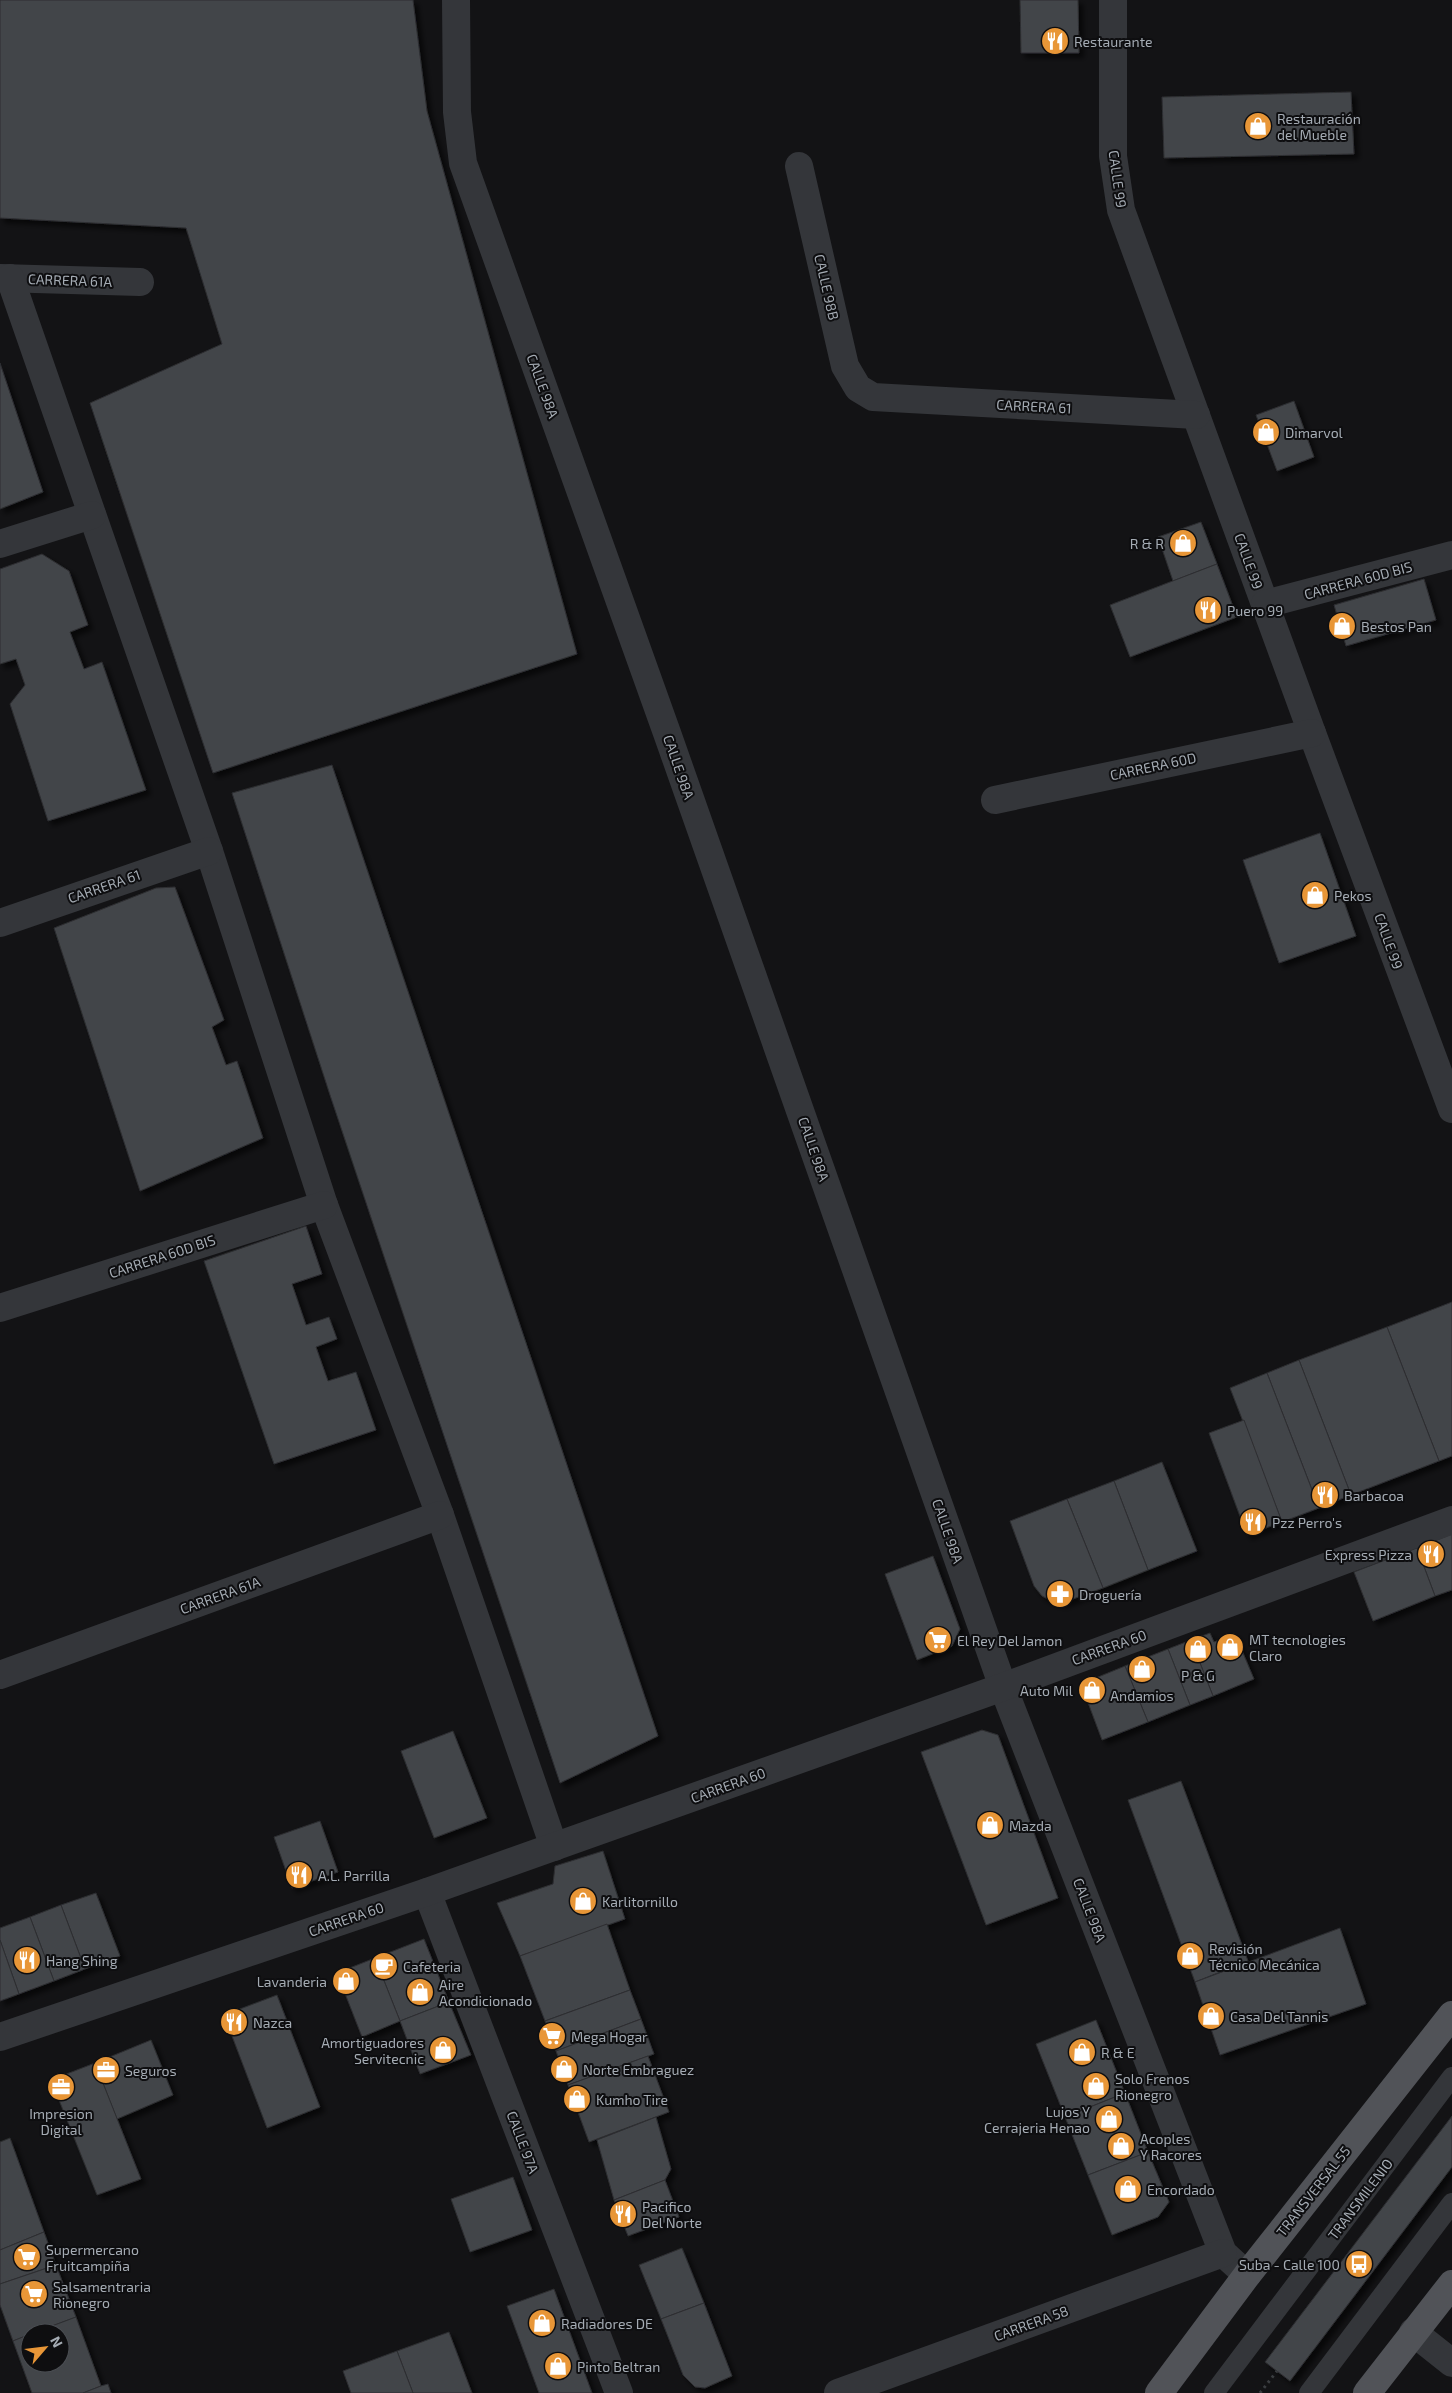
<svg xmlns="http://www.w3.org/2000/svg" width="1452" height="2393" viewBox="0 0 1452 2393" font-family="'Exo 2',sans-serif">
	<defs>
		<filter id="shadow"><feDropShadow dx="4.5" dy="4.5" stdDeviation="2.5" flood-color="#0009"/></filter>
	</defs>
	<rect width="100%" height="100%" fill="#131315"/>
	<g fill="#424448" stroke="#2d2e31" filter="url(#shadow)">
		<path d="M0,0h413l14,111 150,543 -364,119 -123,-370 132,-59 -36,-116 -186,-10z"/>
		<path d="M1020,0h58l1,53h-58z"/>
		<path d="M1351,92l3,62 -190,4 -2,-61z"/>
		<path d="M0,363l43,129 -43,17z"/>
		<path d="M1294,401l20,56 -37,14 -21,-56z"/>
		<path d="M1201,522l16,42 -44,17 -15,-44z"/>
		<path d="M42,554l27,17 19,54 -18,7 14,37 18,-7 44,128 -98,31 -38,-117 15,-19 -9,-26 -16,5v-95z"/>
		<path d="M1217,564l20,53 -107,40 -20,-52z"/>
		<path d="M1424,579l12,41 -90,26 -12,-41z"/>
		<path d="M332,765l326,971 -98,47 -230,-688 -98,-302z"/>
		<path d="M1320,833l36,103 -77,27 -36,-103z"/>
		<path d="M175,887l49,133 -12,7 14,38 11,-4 26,77 -123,53 -86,-263 102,-40z"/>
		<path d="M306,1226l16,48 -30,10 14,41 23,-8 8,22 -21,8 12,34 28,-9 20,58 -102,34 -70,-203z"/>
		<path d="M1452,1302v154l-13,5 -52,-134z"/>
		<path d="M1387,1327l52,134 -88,34 -52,-135z"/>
		<path d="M1299,1360l52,135 -32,13 -52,-135z"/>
		<path d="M1267,1373l52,135 -37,14 -52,-134z"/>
		<path d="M1244,1420l38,102 -35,13 -38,-102z"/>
		<path d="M1162,1462l35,89 -49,19 -34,-89z"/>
		<path d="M1114,1481l34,89 -45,18 -36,-89z"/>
		<path d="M1067,1499l36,89 -41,15 -10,-2 -10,-5 -8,-10 -24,-65z"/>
		<path d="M1452,1534v56l-17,6 -18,-48z"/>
		<path d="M1417,1548l18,48 -62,25 -19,-49z"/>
		<path d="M933,1556l27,73 -8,17 -35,14 -32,-86z"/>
		<path d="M1210,1633l4,9 21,-8 19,45 -41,17 -22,-56z"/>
		<path d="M1191,1640l22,56 -23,9 -22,-56z"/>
		<path d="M1168,1649l22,56 -42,17 -23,-56z"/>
		<path d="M1125,1666l23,56 -46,18 -21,-56z"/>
		<path d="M982,1730l16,5 60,163 -72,27 -65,-173z"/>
		<path d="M453,1731l34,87 -53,20 -33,-87z"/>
		<path d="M1181,1781l67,180 -53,21 -67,-182z"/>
		<path d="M320,1821l18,51 -46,16 -18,-51z"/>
		<path d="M603,1851l22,68 -105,37 -23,-53 56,-19 2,-18z"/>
		<path d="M96,1893l24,63 -35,13 -24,-64z"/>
		<path d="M61,1905l24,64 -31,12 -24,-64z"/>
		<path d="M30,1917l24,64 -35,13 -19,-54v-12z"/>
		<path d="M607,1924l23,66 -85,31 -25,-65z"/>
		<path d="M1340,1928l26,76 -146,51 -25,-73z"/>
		<path d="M424,1939l25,63 -49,19 -25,-63z"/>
		<path d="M0,1940l19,54 -19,7z"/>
		<path d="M375,1958l25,63 -38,16 -25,-64z"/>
		<path d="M630,1990l11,29 -85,32 -11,-30z"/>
		<path d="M277,1995l43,112 -53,21 -43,-113z"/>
		<path d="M449,2002l22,53 -51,19 -20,-53z"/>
		<path d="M641,2019l13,35 -86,31 -12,-34z"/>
		<path d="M1096,2020l29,73 -60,24 -29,-73z"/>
		<path d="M151,2040l22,55 -56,24 -22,-56z"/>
		<path d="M648,2056l21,56 -80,30 -21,-57z"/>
		<path d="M95,2063l46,116 -44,16 -46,-115z"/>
		<path d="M1125,2093l23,59 -60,23 -23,-58z"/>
		<path d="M1452,2116v51l-162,214 -25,-19z"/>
		<path d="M656,2117l15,52 -6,11 -51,20 -17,-60z"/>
		<path d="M10,2138l34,94 -44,18v-108z"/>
		<path d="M1148,2152l21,50 -11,15 -46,18 -24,-60z"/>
		<path d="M513,2177l19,53 -62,22 -19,-53z"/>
		<path d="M665,2180l14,37 -51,19 -14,-36z"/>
		<path d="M44,2232l12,33 -56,19v-34z"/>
		<path d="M682,2248l22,55 -43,16 -22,-54z"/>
		<path d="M56,2265l20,52 -63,24 -13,-36v-21z"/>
		<path d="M554,2289l38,104h-53l-32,-87z"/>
		<path d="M704,2303l28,73 -27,12 -10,-1 -12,-12 -22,-56z"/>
		<path d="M76,2317l25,69 -18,7h-51l-19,-52 17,-7v29h30v-30h-27z"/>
		<path d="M449,2332l23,61h-59l-16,-42z"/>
		<path d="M397,2351l16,42h-62l-8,-22z"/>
		<path d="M108,2384l3,9h-28l18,-7z"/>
	</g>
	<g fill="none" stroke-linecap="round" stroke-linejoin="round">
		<path stroke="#3a3d40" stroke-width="3" stroke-dasharray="2.5 4" stroke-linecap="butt" d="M1260,2393l17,-22"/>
		<g stroke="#34363a" stroke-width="20">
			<path d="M1214,2393l238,-316"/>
			<path d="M1309,2393l143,-190"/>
		</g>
		<g stroke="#34363a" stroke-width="28">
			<path d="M456,0l1,112 6,51 204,570 336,954 220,566 24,22"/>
			<path d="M1113,0v156l8,54 191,523 140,376"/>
			<path d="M799,166l46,200 13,22 15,9 323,18"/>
			<path d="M0,278l140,4"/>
			<path d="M10,278l199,573 115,354 116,310 114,332"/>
			<path d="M0,544l92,-29"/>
			<path d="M1265,604l187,-49"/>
			<path d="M995,800l317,-67"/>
			<path d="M0,923l209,-72"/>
			<path d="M0,1308l324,-103"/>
			<path d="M0,1675l440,-160"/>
			<path d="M427,1892l192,501"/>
			<path d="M0,2037l427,-145 576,-205 449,-167"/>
			<path d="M1413,2332l39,31"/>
			<path d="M838,2393l385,-140"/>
		</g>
		<g stroke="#515358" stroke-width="28">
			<path d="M1159,2393l88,-118 205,-260"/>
			<path d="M1367,2393l85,-109"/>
		</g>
	</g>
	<defs>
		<g id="restaurant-disc" transform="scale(1.4375)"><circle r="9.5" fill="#e89637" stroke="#0e0e10"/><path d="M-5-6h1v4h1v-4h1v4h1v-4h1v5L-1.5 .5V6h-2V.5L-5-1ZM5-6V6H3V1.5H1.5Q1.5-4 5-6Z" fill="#fff"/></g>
		<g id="shop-disc" transform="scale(1.4375)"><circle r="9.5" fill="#e89637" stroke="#0e0e10"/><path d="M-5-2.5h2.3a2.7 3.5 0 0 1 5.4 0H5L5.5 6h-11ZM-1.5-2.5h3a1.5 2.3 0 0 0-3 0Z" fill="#fff"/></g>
		<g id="pharmacy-disc" transform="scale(1.4375)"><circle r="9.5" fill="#e89637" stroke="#0e0e10"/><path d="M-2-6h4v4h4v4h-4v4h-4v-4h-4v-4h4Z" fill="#fff"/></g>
		<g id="supermarket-disc" transform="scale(1.4375)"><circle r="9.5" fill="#e89637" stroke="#0e0e10"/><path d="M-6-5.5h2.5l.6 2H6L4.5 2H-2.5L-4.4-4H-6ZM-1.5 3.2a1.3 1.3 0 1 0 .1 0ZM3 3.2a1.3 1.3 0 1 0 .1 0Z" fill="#fff"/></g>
		<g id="cafe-disc" transform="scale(1.4375)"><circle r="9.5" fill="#e89637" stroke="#0e0e10"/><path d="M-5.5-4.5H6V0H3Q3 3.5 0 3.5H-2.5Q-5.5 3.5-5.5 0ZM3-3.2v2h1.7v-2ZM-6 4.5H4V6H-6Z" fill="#fff"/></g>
		<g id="office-disc" transform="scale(1.4375)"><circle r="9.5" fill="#e89637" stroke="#0e0e10"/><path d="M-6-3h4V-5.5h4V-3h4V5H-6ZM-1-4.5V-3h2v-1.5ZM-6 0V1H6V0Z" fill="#fff"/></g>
		<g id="bus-disc" transform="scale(1.4375)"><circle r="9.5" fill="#e89637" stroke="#0e0e10"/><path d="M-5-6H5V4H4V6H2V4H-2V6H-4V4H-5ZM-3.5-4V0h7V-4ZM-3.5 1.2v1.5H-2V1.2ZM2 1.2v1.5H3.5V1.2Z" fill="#fff"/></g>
	</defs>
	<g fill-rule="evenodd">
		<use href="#restaurant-disc" x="1055" y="41"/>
		<use href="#shop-disc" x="1258" y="126"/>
		<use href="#shop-disc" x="1266" y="432"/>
		<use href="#shop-disc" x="1183" y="543"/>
		<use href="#restaurant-disc" x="1208" y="610"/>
		<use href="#shop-disc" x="1342" y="626"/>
		<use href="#shop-disc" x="1315" y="895"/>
		<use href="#restaurant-disc" x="1325" y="1495"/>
		<use href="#restaurant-disc" x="1253" y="1522"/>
		<use href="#restaurant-disc" x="1431" y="1554"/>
		<use href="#pharmacy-disc" x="1060" y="1594"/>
		<use href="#supermarket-disc" x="938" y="1640"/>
		<use href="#shop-disc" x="1230" y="1647"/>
		<use href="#shop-disc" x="1198" y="1649"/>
		<use href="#shop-disc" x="1142" y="1669"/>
		<use href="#shop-disc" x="1092" y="1690"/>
		<use href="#shop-disc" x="990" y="1825"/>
		<use href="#restaurant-disc" x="299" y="1875"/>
		<use href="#shop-disc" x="583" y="1901"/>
		<use href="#shop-disc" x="1190" y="1956"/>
		<use href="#restaurant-disc" x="27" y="1960"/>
		<use href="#cafe-disc" x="384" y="1966"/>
		<use href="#shop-disc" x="346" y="1981"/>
		<use href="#shop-disc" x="420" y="1992"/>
		<use href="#shop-disc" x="1211" y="2016"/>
		<use href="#restaurant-disc" x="234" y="2022"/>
		<use href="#supermarket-disc" x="552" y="2036"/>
		<use href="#shop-disc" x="443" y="2050"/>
		<use href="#shop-disc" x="1082" y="2052"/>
		<use href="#shop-disc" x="564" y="2069"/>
		<use href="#office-disc" x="106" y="2070"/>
		<use href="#shop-disc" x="1096" y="2086"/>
		<use href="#office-disc" x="61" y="2087"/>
		<use href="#shop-disc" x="577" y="2099"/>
		<use href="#shop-disc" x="1109" y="2119"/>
		<use href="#shop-disc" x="1121" y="2146"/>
		<use href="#shop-disc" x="1128" y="2189"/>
		<use href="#restaurant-disc" x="623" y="2214"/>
		<use href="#supermarket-disc" x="27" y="2257"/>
		<use href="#bus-disc" x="1359" y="2264"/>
		<use href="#supermarket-disc" x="34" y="2294"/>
		<use href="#shop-disc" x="542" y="2323"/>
		<use href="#shop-disc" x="558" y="2366"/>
	</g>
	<g text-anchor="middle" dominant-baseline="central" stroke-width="4" stroke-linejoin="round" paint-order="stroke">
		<g font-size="14" fill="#a5acb4" stroke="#0e0e10" text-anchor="start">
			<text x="1074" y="41">Restaurante</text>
			<text x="1277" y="118">Restauración<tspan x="1277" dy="16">del Mueble</tspan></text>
			<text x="1285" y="432">Dimarvol</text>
			<text x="1164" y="543" text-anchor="end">R &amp; R</text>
			<text x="1227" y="610">Puero 99</text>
			<text x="1361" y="626">Bestos Pan</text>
			<text x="1334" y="895">Pekos</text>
			<text x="1344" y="1495">Barbacoa</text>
			<text x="1272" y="1522">Pzz Perro's</text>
			<text x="1412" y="1554" text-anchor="end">Express Pizza</text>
			<text x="1079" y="1594">Droguería</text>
			<text x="1249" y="1639">MT tecnologies<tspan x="1249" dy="16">Claro</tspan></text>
			<text x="957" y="1640">El Rey Del Jamon</text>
			<text x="1198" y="1675" text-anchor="middle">P &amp; G</text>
			<text x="1073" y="1690" text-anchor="end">Auto Mil</text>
			<text x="1142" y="1695" text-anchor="middle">Andamios</text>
			<text x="1009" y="1825">Mazda</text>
			<text x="318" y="1875">A.L. Parrilla</text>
			<text x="602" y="1901">Karlitornillo</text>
			<text x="1209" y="1948">Revisión<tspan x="1209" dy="16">Técnico Mecánica</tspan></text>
			<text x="46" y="1960">Hang Shing</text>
			<text x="403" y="1966">Cafeteria</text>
			<text x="327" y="1981" text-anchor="end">Lavanderia</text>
			<text x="439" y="1984">Aire<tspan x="439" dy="16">Acondicionado</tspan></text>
			<text x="1230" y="2016">Casa Del Tannis</text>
			<text x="253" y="2022">Nazca</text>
			<text x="571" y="2036">Mega Hogar</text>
			<text x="424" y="2042" text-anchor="end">Amortiguadores<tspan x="424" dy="16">Servitecnic</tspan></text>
			<text x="1101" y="2052">R &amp; E</text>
			<text x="583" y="2069">Norte Embraguez</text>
			<text x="125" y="2070">Seguros</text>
			<text x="1115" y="2078">Solo Frenos<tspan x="1115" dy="16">Rionegro</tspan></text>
			<text x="596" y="2099">Kumho Tire</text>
			<text x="1090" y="2111" text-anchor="end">Lujos Y<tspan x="1090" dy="16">Cerrajeria Henao</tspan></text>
			<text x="61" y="2113" text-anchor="middle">Impresion<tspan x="61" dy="16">Digital</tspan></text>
			<text x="1140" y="2138">Acoples<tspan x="1140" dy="16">Y Racores</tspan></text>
			<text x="1147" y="2189">Encordado</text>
			<text x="642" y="2206">Pacifico<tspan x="642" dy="16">Del Norte</tspan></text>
			<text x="46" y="2249">Supermercano<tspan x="46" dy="16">Fruitcampiña</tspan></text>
			<text x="1340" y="2264" text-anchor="end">Suba - Calle 100</text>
			<text x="53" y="2286">Salsamentraria<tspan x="53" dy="16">Rionegro</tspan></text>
			<text x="561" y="2323">Radiadores DE</text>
			<text x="577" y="2366">Pinto Beltran</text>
		</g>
		<g font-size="14" fill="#a5acb4" stroke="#0e0e10">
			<text transform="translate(1118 179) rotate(82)">CALLE 99</text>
			<text transform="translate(70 280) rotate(2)">CARRERA 61A</text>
			<text transform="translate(827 287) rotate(77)">CALLE 98B</text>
			<text transform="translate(543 386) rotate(70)">CALLE 98A</text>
			<text transform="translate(1034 406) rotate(3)">CARRERA 61</text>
			<text transform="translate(1249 561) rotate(70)">CALLE 99</text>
			<text transform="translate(1358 580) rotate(-15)">CARRERA 60D BIS</text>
			<text transform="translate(1153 766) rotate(-12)">CARRERA 60D</text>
			<text transform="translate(679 767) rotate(71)">CALLE 98A</text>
			<text transform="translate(104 886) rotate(-19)">CARRERA 61</text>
			<text transform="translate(1389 941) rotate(70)">CALLE 99</text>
			<text transform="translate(814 1149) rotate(71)">CALLE 98A</text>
			<text transform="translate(162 1256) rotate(-18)">CARRERA 60D BIS</text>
			<text transform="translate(948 1531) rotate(71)">CALLE 98A</text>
			<text transform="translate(220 1595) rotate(-20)">CARRERA 61A</text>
			<text transform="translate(1109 1647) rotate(-20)">CARRERA 60</text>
			<text transform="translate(728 1785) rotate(-20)">CARRERA 60</text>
			<text transform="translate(1090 1910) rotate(69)">CALLE 98A</text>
			<text transform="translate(346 1919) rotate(-19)">CARRERA 60</text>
			<text transform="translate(523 2142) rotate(69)">CALLE 97A</text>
			<text transform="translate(1313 2191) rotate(-52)">TRANSVERSAL 55</text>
			<text transform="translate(1360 2199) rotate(-53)">TRANSMILENIO</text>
			<text transform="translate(1031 2323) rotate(-20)">CARRERA 58</text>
		</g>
	</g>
	<g transform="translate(45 2348) rotate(62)"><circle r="24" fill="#0e0e10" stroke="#4a4d52"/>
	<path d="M0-4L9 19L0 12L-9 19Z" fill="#e89637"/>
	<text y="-8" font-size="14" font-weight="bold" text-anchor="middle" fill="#a5acb4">N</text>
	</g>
</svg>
